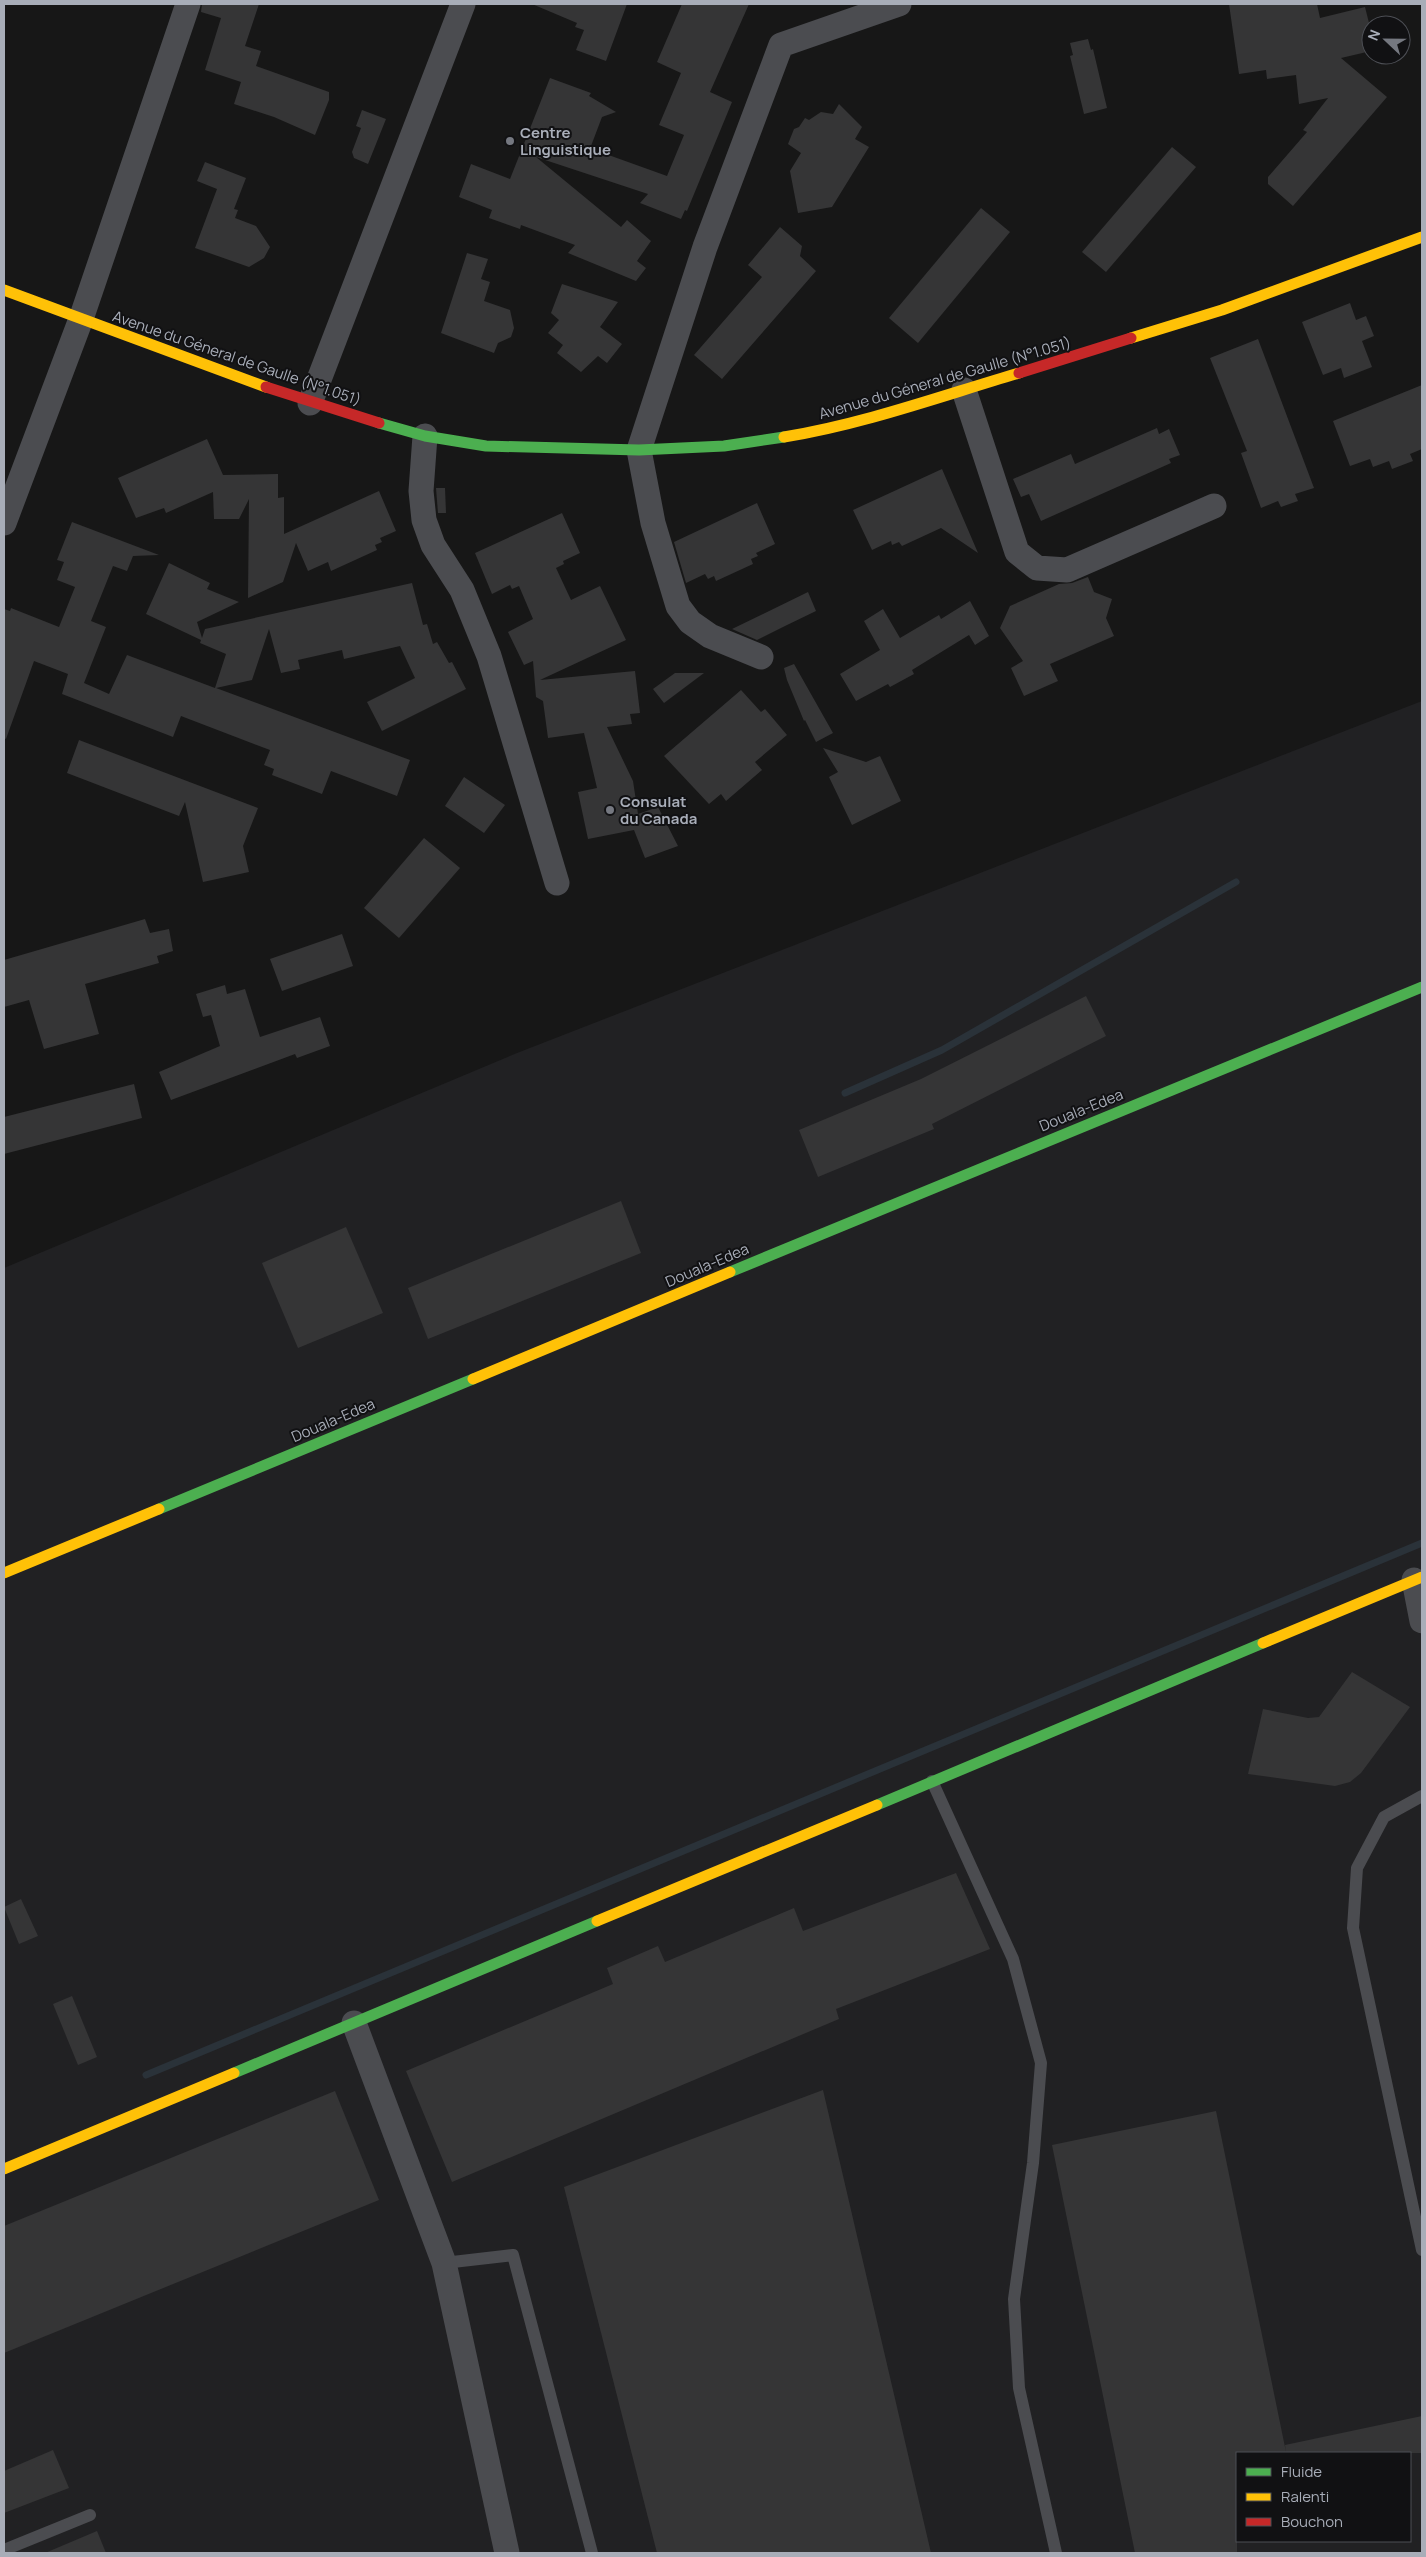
<svg xmlns="http://www.w3.org/2000/svg" width="1426" height="2557" viewBox="0 0 1426 2557" font-family="Manrope,sans-serif">
	<rect width="100%" height="100%" fill="#171717"/>
	<path fill="#212123" fill-rule="evenodd" d="M1422,701v1852h-1418v-1285l513,-215zM1237,2453h173v88h-173z"/>
	<g fill="none" stroke-linecap="round" stroke-linejoin="round">
		<g stroke="#2a3239" stroke-width="7">
			<path d="M845,1093l97,-43 294,-168"/>
			<path d="M146,2075l1276,-532"/>
		</g>
	</g>
	<g fill="#353536">
		<path d="M202,4h57l-14,42 16,5 -5,15 73,26v8l-14,35 -41,-18 -40,-13 7,-22 -36,-12 16,-52 -20,-6z"/>
		<path d="M532,4h95l-21,57 -30,-11 8,-20 -9,-3 2,-4z"/>
		<path d="M682,4h67l-39,88 22,10 -45,109 -2,-1 -4,9 -41,-16 8,-9 -112,-37 85,70 6,-7 24,21 -14,20 9,7 -10,13 -68,-28 7,-8 -54,-20 -1,4 -31,-11 3,-8 -33,-13 12,-33 39,15 40,-101 41,15 -2,3 27,16 -14,5 -11,29 13,4 -1,3 64,23 17,-41 -25,-10 22,-52 -24,-11z"/>
		<path d="M1229,4h88l3,14 45,-11 6,24v20l-30,7 46,39 -94,109 -25,-22v-7l39,-45 -4,-2 25,-32 -29,6 -3,-29 -29,4 -1,-9 -27,4z"/>
		<path d="M1088,39l3,11 2,-1 14,59 -23,6 -14,-58 3,-1 -3,-12z"/>
		<path d="M839,104l23,23 -7,12 14,8 -37,60 -34,6 -8,-42 11,-18 -13,-9 6,-15 5,-2 6,-9 4,2 12,-8 12,2z"/>
		<path d="M362,110l24,9 -18,45 -14,-6 -2,-6 9,-24 -5,-2z"/>
		<path d="M1172,147l24,20 -90,105 -24,-20z"/>
		<path d="M205,162l41,16 -12,31 4,1 -3,8 21,8 14,21 -6,11 -15,9 -54,-19 22,-59 -20,-8z"/>
		<path d="M981,208l29,24 -92,111 -29,-25z"/>
		<path d="M780,227l22,19 -2,10 16,15 -94,108 -28,-24 68,-78 -14,-12z"/>
		<path d="M467,253l21,6 -7,20 9,3 -6,19 26,9 4,18 -3,9 -13,6 -4,10 -53,-20z"/>
		<path d="M562,284l56,18 -18,25 22,17 -15,19 -9,-7 -17,16 -24,-19 6,-8 -15,-12 11,-13 -8,-7z"/>
		<path d="M1350,303l6,17 10,-4 8,20 -12,5 10,26 -28,11 -3,-10 -18,7 -21,-53z"/>
		<path d="M1258,339l56,149 -19,6 3,7 -17,6 -3,-6 -17,7 -20,-55 6,-2 -37,-93z"/>
		<path d="M1422,385v64l-12,5 3,7 -21,8 -3,-8 -16,6 -3,-8 -20,7 -17,-45z"/>
		<path d="M1157,428l2,6 10,-5 11,26 -11,4 2,4 -130,58 -12,-27 -8,3 -8,-18 58,-25 4,10z"/>
		<path d="M207,439l16,36 55,-1v24l6,-1v37l95,-43 17,40 -16,7 2,4 -7,3 2,5 -46,21 -3,-9 -20,9 -12,-28 -13,39 -35,16 1,-99 -10,20h-25l-1,-27 -47,21 -2,-5 -28,10 -18,-40z"/>
		<path d="M942,469l36,84 -37,-25 -39,18 -3,-4 -7,3 -1,-4 -19,9 -19,-40z"/>
		<path d="M436,488h9l1,25h-8z"/>
		<path d="M757,503l18,41 -19,9 2,3 -7,3 2,5 -37,17 -2,-5 -6,3 -3,-5 -19,9 -12,-41z"/>
		<path d="M562,513l18,40 -17,8 1,3 -8,4 15,32 29,-14 26,54 -86,40 95,-9 5,42 -10,1 2,10 -25,3 26,54 5,33 20,-7 20,39 -33,12 -11,-28 -46,9 -10,-47 19,-4 -13,-55 -36,5 -5,-37 -7,-4 -3,-36 -9,4 -16,-33 25,-13 -14,-33 -7,3 -2,-4 -18,9 -17,-41z"/>
		<path d="M72,522l87,33 -26,1 -6,15 -14,-5 -22,55 15,6 -22,56 25,11 18,-39 88,33 11,-34 -26,-11 1,-3 -55,-26 23,-51 41,20 -3,6 32,13 -42,20 5,16 3,-9 207,-46 11,42 4,-1 6,20 4,-2 12,21 3,-1 14,27 -84,42 -15,-29 48,-24 -15,-32 -56,13 -2,-9 -44,10 2,9 -19,4 -12,-44 -17,51 -36,8 194,72 -13,36 -66,-25 -9,23 -50,-19 2,-6 -10,-4 6,-15 -89,-34 -8,21 -111,-43 6,-20 -34,-13 -28,78 -2,-1v-129l6,2 1,-3 48,19 16,-40 -18,-7 7,-18 -7,-2z"/>
		<path d="M1088,577l6,15 18,7 -6,19 8,18 -64,28 8,17 -34,15 -13,-28 12,-7 -23,-33 10,-22 49,-22 13,-1z"/>
		<path d="M808,592l8,19 -31,15 -28,14 -25,-11z"/>
		<path d="M970,601l19,35 -14,9 -6,-10 -57,35 2,4 -24,13 -2,-3 -32,17 -16,-27 40,-24 -16,-29 19,-12 17,29 39,-23 2,4z"/>
		<path d="M794,664l39,69 -17,9 -11,-22 -1,1 -17,-41 -3,-12z"/>
		<path d="M675,673h29l-40,30 -11,-14z"/>
		<path d="M741,690l20,22 4,-3 22,26 -32,27 7,8 -36,31 -5,-7 -12,10 -45,-48z"/>
		<path d="M79,740l179,68 -15,38 6,26 -46,10 -18,-80 -6,14 -112,-43z"/>
		<path d="M823,748l43,14 14,-6 21,45 -49,24 -23,-48 9,-5z"/>
		<path d="M464,777l41,28 -21,28 -39,-27z"/>
		<path d="M424,838l36,30 -61,70 -35,-30z"/>
		<path d="M145,919l5,14 19,-4 4,22 -16,5 2,7 -74,21 14,50 -55,15 -15,-49 -25,7v-47z"/>
		<path d="M342,934l11,32 -71,25 -12,-32z"/>
		<path d="M225,985l2,9 18,-5 15,48 60,-20 10,29 -33,12 -2,-4 -124,46 -12,-28 61,-26 -9,-31 -8,2 -7,-23z"/>
		<path d="M1086,996l20,40 -174,88 2,5 -116,48 -19,-47 122,-51z"/>
		<path d="M134,1084l8,34 -138,36v-37z"/>
		<path d="M621,1201l20,52 -213,86 -20,-51z"/>
		<path d="M346,1227l37,86 -85,35 -36,-85z"/>
		<path d="M1352,1672l58,35 -49,66 -11,9 -15,4 -87,-12 15,-65 45,9 11,-1z"/>
		<path d="M956,1873l34,76 -154,60 3,10 -387,163 -46,-111 207,-87 -6,-16 51,-22 7,16 129,-54 9,23z"/>
		<path d="M21,1899l17,37 -19,8 -15,-37z"/>
		<path d="M72,1996l25,61 -19,8 -25,-61z"/>
		<path d="M823,2090l108,463h-274l-93,-366z"/>
		<path d="M335,2091l44,109 -375,153v-127z"/>
		<path d="M1216,2111l70,341 -1,-7 137,-29v37h-185v100h-102l-83,-408z"/>
		<path d="M53,2450l16,38 -65,25v-42z"/>
		<path d="M97,2531l9,22h-61z"/>
	</g>
	<g fill="none" stroke-linecap="round" stroke-linejoin="round">
		<g stroke="#4b4c50" stroke-width="12">
			<path d="M932,1781l81,178 28,104 -8,100 -19,136 5,89 37,165"/>
			<path d="M1422,1796l-38,21 -27,51 -4,60 69,322"/>
			<path d="M444,2263l69,-8 79,298"/>
			<path d="M4,2550l86,-35"/>
		</g>
		<g stroke="#4b4c50" stroke-width="25">
			<path d="M964,390l53,162 20,16 30,2 147,-64"/>
			<path d="M310,403l153,-399"/>
			<path d="M425,436l-4,55 3,29 9,25 29,45 27,66 68,227"/>
			<path d="M4,523l77,-204 107,-315"/>
			<path d="M761,657l-51,-21 -20,-14 -12,-16 -25,-83 -14,-73 66,-203 76,-202 118,-41"/>
			<path d="M1414,1580l8,41"/>
			<path d="M354,2023l90,240 63,290"/>
		</g>
		<g stroke="#4caf50" stroke-width="11">
			<path d="M379,423l46,13 61,10 153,4 85,-4 60,-9"/>
			<path d="M730,1272l692,-285"/>
			<path d="M159,1509l314,-130"/>
			<path d="M877,1805l386,-162"/>
			<path d="M234,2073l363,-152"/>
		</g>
		<g stroke="#ffc107" stroke-width="11">
			<path d="M4,290l262,97"/>
			<path d="M1131,338l91,-28 200,-73"/>
			<path d="M784,437c80,-13 157,-41 235,-64"/>
			<path d="M473,1379l257,-107"/>
			<path d="M4,1573l155,-64"/>
			<path d="M1263,1643l159,-66"/>
			<path d="M597,1921l280,-116"/>
			<path d="M4,2169l230,-96"/>
		</g>
		<g stroke="#c62828" stroke-width="11">
			<path d="M1019,373l112,-35"/>
			<path d="M266,387l113,36"/>
		</g>
	</g>
	<g fill="#757880" stroke="#111113" stroke-width="2">
		<circle cx="510" cy="141" r="5"/>
		<circle cx="610" cy="810" r="5"/>
	</g>
	<g text-anchor="middle" dominant-baseline="central" stroke-width="4" stroke-linejoin="round" paint-order="stroke">
		<g font-size="15" font-weight="bold" fill="#a8adb8" stroke="#111113" text-anchor="start">
			<text x="520" y="132">Centre<tspan x="520" dy="17">Linguistique</tspan></text>
			<text x="620" y="801">Consulat<tspan x="620" dy="17">du Canada</tspan></text>
		</g>
		<g font-size="15" fill="#a8adb8" stroke="#111113">
			<text transform="translate(237 358) rotate(19)">Avenue du Géneral de Gaulle (N°1.051)</text>
			<text transform="translate(945 378) rotate(-16)">Avenue du Géneral de Gaulle (N°1.051)</text>
			<text transform="translate(1081 1110) rotate(-22)">Douala-Edea</text>
			<text transform="translate(707 1265) rotate(-23)">Douala-Edea</text>
			<text transform="translate(333 1420) rotate(-23)">Douala-Edea</text>
		</g>
	</g>
	<rect width="1426" height="2557" fill="none" stroke="#a8adb8" stroke-width="10"/>
	<rect x="1236" y="2452" width="175" height="90" fill="#111113" stroke="#4d4f55"/>
	<rect x="1246" y="2468" width="25" height="8" fill="#4caf50" stroke="#4d4f55"/>
	<text x="1281" y="2477" font-size="15" fill="#a8adb8">Fluide</text>
	<rect x="1246" y="2493" width="25" height="8" fill="#ffc107" stroke="#4d4f55"/>
	<text x="1281" y="2502" font-size="15" fill="#a8adb8">Ralenti</text>
	<rect x="1246" y="2518" width="25" height="8" fill="#c62828" stroke="#4d4f55"/>
	<text x="1281" y="2527" font-size="15" fill="#a8adb8">Bouchon</text>
	<g transform="translate(1386 40) rotate(292)"><circle r="24" fill="#111113" stroke="#4d4f55"/>
	<path d="M0-4L9 19L0 12L-9 19Z" fill="#757880"/>
	<text y="-8" font-size="14" font-weight="bold" text-anchor="middle" fill="#a8adb8">N</text>
	</g>
</svg>
